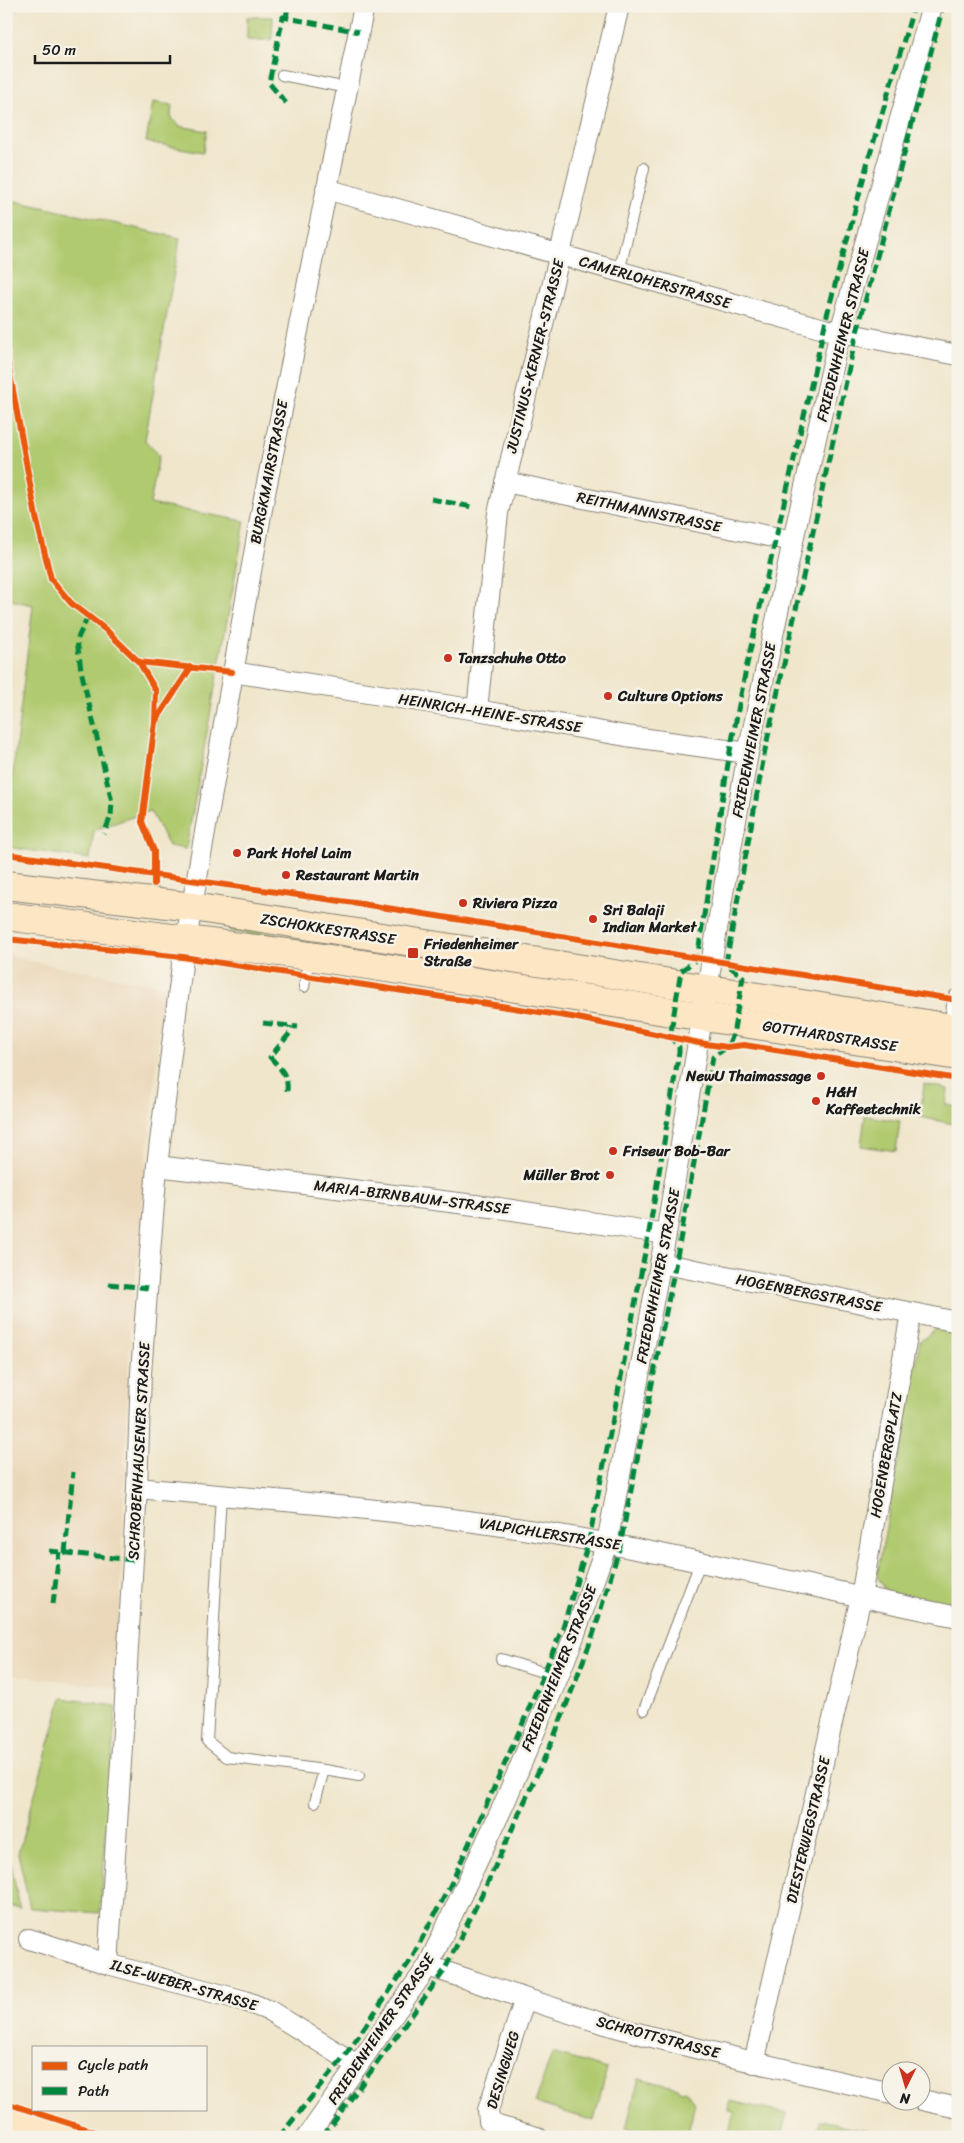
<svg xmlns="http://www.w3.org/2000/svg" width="964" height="2143" viewBox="0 0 964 2143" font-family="Sriracha,sans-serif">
	<rect width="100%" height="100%" fill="#f7f3e8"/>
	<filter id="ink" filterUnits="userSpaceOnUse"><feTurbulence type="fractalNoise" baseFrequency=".02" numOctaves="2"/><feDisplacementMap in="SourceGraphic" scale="10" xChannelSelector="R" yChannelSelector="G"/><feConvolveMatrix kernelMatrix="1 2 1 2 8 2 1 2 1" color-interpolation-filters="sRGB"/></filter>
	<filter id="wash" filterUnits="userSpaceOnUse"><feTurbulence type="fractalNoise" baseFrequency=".0096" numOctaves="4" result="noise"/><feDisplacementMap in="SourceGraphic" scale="20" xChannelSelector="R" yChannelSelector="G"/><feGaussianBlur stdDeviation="1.12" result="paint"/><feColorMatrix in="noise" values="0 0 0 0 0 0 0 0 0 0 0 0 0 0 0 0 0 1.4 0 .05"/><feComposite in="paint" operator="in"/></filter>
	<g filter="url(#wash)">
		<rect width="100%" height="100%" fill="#f0e6cc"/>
		<path fill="#ebd8ba" d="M6,953l24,8 134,25 -34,344 -13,358 -111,-14z"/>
		<g fill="#b0ca70" stroke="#667346">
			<path d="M247,17h26l-1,23h-25z"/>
			<path d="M153,102l19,3 -1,12 8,9 28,5 -4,21 -57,-10z"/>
			<path d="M6,199l174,39 -35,202 14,15 -9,49 95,17 -59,328 -17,-3 -19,-35 -56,19 -4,29 -84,-12v-18l27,-224 -27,-6z"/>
			<path d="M230,927l110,18 25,-4 96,20 -24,4 -208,-34z"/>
			<path d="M924,1084l24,5 -2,16 12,2v18l-38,-8z"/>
			<path d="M865,1116l35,5 -4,30 -35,-5z"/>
			<path d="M938,1328l20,3v274l-71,-13 -10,-16 43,-235z"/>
			<path d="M62,1698l54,8 -16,207 -70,-5 -12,-55z"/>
			<path d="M10,1859l10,49 -14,-2v-46z"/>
			<path d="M552,2053l55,16 -13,52 -59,-18z"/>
			<path d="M639,2078l38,10 4,3 5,-1 9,13 -8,34h-24l-37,-9z"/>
			<path d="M730,2101l57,13 -5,23h-54l6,-25 -6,-2z"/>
			<path d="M820,2121l62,12 -1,4h-64z"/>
		</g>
	</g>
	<g filter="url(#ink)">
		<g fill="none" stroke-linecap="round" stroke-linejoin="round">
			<g stroke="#868174" stroke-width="12">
				<g id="service">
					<path d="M282,75l65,13"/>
					<path d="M619,272l25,-104"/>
					<path d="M304,987l5,-30"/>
					<path d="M221,1495l-14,246 20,16 97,13 -9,32"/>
					<path d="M501,1659l57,18"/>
					<path d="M644,1710l56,-147"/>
					<path d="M324,1770l35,6"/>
				</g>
			</g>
			<g stroke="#868174" stroke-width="22">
				<g id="minor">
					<path d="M326,189l498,140 134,26"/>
					<path d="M505,482l288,59"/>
					<path d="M232,672l245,38 149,26 122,17"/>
					<path d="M477,710l21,-197 121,-507"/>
					<path d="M954,1028l4,-29"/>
					<path d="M157,1166l342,42 167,26"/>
					<path d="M660,1263l298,59"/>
					<path d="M137,1488c115,10 231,19 345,35 160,22 318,62 476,94"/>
					<path d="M29,1939l79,25 137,37 25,10 87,54"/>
					<path d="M108,1964l17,-264 12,-212 4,-115 8,-107 8,-100 26,-209 80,-454 101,-497"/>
					<path d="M428,1966c70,23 141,49 213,68 83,22 167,41 251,59"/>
					<path d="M525,1999l-37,111 1,11 9,5 39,11"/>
					<path d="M754,2063l107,-466 50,-284"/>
					<path d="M922,2100l36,8"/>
					<path d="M307,2137l121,-171 76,-162 54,-127 15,-38 34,-96 59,-309 57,-341 25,-140 49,-231 43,-190 92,-326"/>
				</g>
			</g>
			<g stroke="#868174" stroke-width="30">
				<g id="secondary">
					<path d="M6,885l187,22 765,122"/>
					<path d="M6,916l303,40 649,100"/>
					<path d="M6,2121l57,16"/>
				</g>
			</g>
			<use href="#service" stroke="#fff" stroke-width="10"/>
			<use href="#minor" stroke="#fff" stroke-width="20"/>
			<use href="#secondary" stroke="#fce6c4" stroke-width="28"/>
			<path stroke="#1c1c1c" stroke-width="1" d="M6,2135l7,2"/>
			<g stroke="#00873e" stroke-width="5" stroke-dasharray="10 5" stroke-linecap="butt">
				<path d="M286,18l2,-12"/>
				<path d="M286,103l-17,-20 14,-66 76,15"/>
				<path d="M431,499l41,8"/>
				<path d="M88,616l-11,24 4,30 31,132 -1,14 -7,18"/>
				<path d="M726,963l39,-213 91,-414 87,-330"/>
				<path d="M263,1023l35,4"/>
				<path d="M287,1091c2,-15 -7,-23 -17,-34l20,-24v-7"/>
				<path d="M109,1284l39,4"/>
				<path d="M49,1551l84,9"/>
				<path d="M65,1553l8,-81"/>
				<path d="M53,1604l6,-52"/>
				<path d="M279,2137l65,-80 66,-96 41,-77 71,-159 41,-98 26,-87 25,-127 35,-181 30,-180v-5l-9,-10 11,-66 16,-12 33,-208 17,-87 81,-353 40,-150 46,-155"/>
				<path d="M323,2137l121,-166 43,-87 67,-147 39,-102 27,-89 59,-300 34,-189 14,-10 6,-12 10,-58 -15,-12"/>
			</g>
			<g stroke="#f7f3e8" stroke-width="9">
				<g id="cycleway">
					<path d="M6,352l30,165 15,62 20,24 35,27 33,32 17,29 -1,31 -13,100 12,29v33"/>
					<path d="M139,662l93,10"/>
					<path d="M155,722l36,-55"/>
					<path d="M6,854l356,50 596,96"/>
					<path d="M6,939l177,18 389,60 127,26 28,4 17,-2 214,34"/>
					<path d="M6,2103l105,34"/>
				</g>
			</g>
			<use href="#cycleway" stroke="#e8590c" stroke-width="6"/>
		</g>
	</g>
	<g fill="#c8321e" stroke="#f7f3e8" stroke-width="2">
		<circle cx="448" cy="658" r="5"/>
		<circle cx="608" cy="696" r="5"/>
		<circle cx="237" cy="853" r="5"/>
		<circle cx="286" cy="875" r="5"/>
		<circle cx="463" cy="903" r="5"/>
		<circle cx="593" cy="919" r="5"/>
		<rect x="407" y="947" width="12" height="12" rx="2.5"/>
		<circle cx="821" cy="1076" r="5"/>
		<circle cx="816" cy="1101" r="5"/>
		<circle cx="613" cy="1151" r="5"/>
		<circle cx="610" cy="1175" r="5"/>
	</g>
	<g text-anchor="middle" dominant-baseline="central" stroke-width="5" stroke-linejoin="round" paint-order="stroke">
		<g font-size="15" fill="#1c1c1c" stroke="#f7f3e8">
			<text transform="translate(655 282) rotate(16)">CAMERLOHERSTRASSE</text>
			<text transform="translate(843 335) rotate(-76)">FRIEDENHEIMER STRASSE</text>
			<text transform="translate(535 356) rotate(-76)">JUSTINUS-KERNER-STRASSE</text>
			<text transform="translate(269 472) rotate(-79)">BURGKMAIRSTRASSE</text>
			<text transform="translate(649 512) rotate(12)">REITHMANNSTRASSE</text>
			<text transform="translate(490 713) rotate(9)">HEINRICH-HEINE-STRASSE</text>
			<text transform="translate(754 730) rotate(-79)">FRIEDENHEIMER STRASSE</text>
			<text transform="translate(328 929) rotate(9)">ZSCHOKKESTRASSE</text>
			<text transform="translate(830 1036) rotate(9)">GOTTHARDSTRASSE</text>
			<text transform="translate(412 1197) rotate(7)">MARIA-BIRNBAUM-STRASSE</text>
			<text transform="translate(658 1276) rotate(-79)">FRIEDENHEIMER STRASSE</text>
			<text transform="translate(809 1293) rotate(11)">HOGENBERGSTRASSE</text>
			<text transform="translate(139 1451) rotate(-87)">SCHROBENHAUSENER STRASSE</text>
			<text transform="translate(886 1455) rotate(-80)">HOGENBERGPLATZ</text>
			<text transform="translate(550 1534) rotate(9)">VALPICHLERSTRASSE</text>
			<text transform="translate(559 1668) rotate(-68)">FRIEDENHEIMER STRASSE</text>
			<text transform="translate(808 1830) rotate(-77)">DIESTERWEGSTRASSE</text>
			<text transform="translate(184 1985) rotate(16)">ILSE-WEBER-STRASSE</text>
			<text transform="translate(381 2029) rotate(-56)">FRIEDENHEIMER STRASSE</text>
			<text transform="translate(658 2037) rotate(15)">SCHROTTSTRASSE</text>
			<text transform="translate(503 2070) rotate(-73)">DESINGWEG</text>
		</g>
		<g font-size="15" font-weight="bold" fill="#1c1c1c" stroke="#f7f3e8" text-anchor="start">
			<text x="458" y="658">Tanzschuhe Otto</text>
			<text x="618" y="696">Culture Options</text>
			<text x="247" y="853">Park Hotel Laim</text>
			<text x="296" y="875">Restaurant Martin</text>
			<text x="473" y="903">Riviera Pizza</text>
			<text x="603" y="910">Sri Balaji<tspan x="603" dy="17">Indian Market</tspan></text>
			<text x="424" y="944">Friedenheimer<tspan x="424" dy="17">Straße</tspan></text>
			<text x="811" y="1076" text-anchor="end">NewU Thaimassage</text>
			<text x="826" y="1092">H&amp;H<tspan x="826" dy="17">Kaffeetechnik</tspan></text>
			<text x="623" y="1151">Friseur Bob-Bar</text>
			<text x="600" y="1175" text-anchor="end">Müller Brot</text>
		</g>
	</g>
	<rect width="964" height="2143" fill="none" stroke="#f7f3e8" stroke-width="25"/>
	<rect x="32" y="2046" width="175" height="65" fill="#f7f3e8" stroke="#9f9d96"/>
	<rect x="42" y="2062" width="25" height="8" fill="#e8590c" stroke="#9f9d96"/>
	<text x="78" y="2070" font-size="15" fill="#1c1c1c">Cycle path</text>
	<rect x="42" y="2087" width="25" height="8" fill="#00873e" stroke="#9f9d96"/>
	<text x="78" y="2096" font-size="15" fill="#1c1c1c">Path</text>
	<g transform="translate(906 2086) rotate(185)"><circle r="24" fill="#f7f3e8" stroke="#9f9d96"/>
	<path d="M0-4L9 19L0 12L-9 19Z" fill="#c8321e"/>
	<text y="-8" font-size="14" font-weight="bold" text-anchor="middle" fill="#1c1c1c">N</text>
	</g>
	<path d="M35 55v8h135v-8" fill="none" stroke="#1c1c1c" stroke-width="2.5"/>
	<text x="42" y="55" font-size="15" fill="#1c1c1c" stroke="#f7f3e8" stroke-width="4" paint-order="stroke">50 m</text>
</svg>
